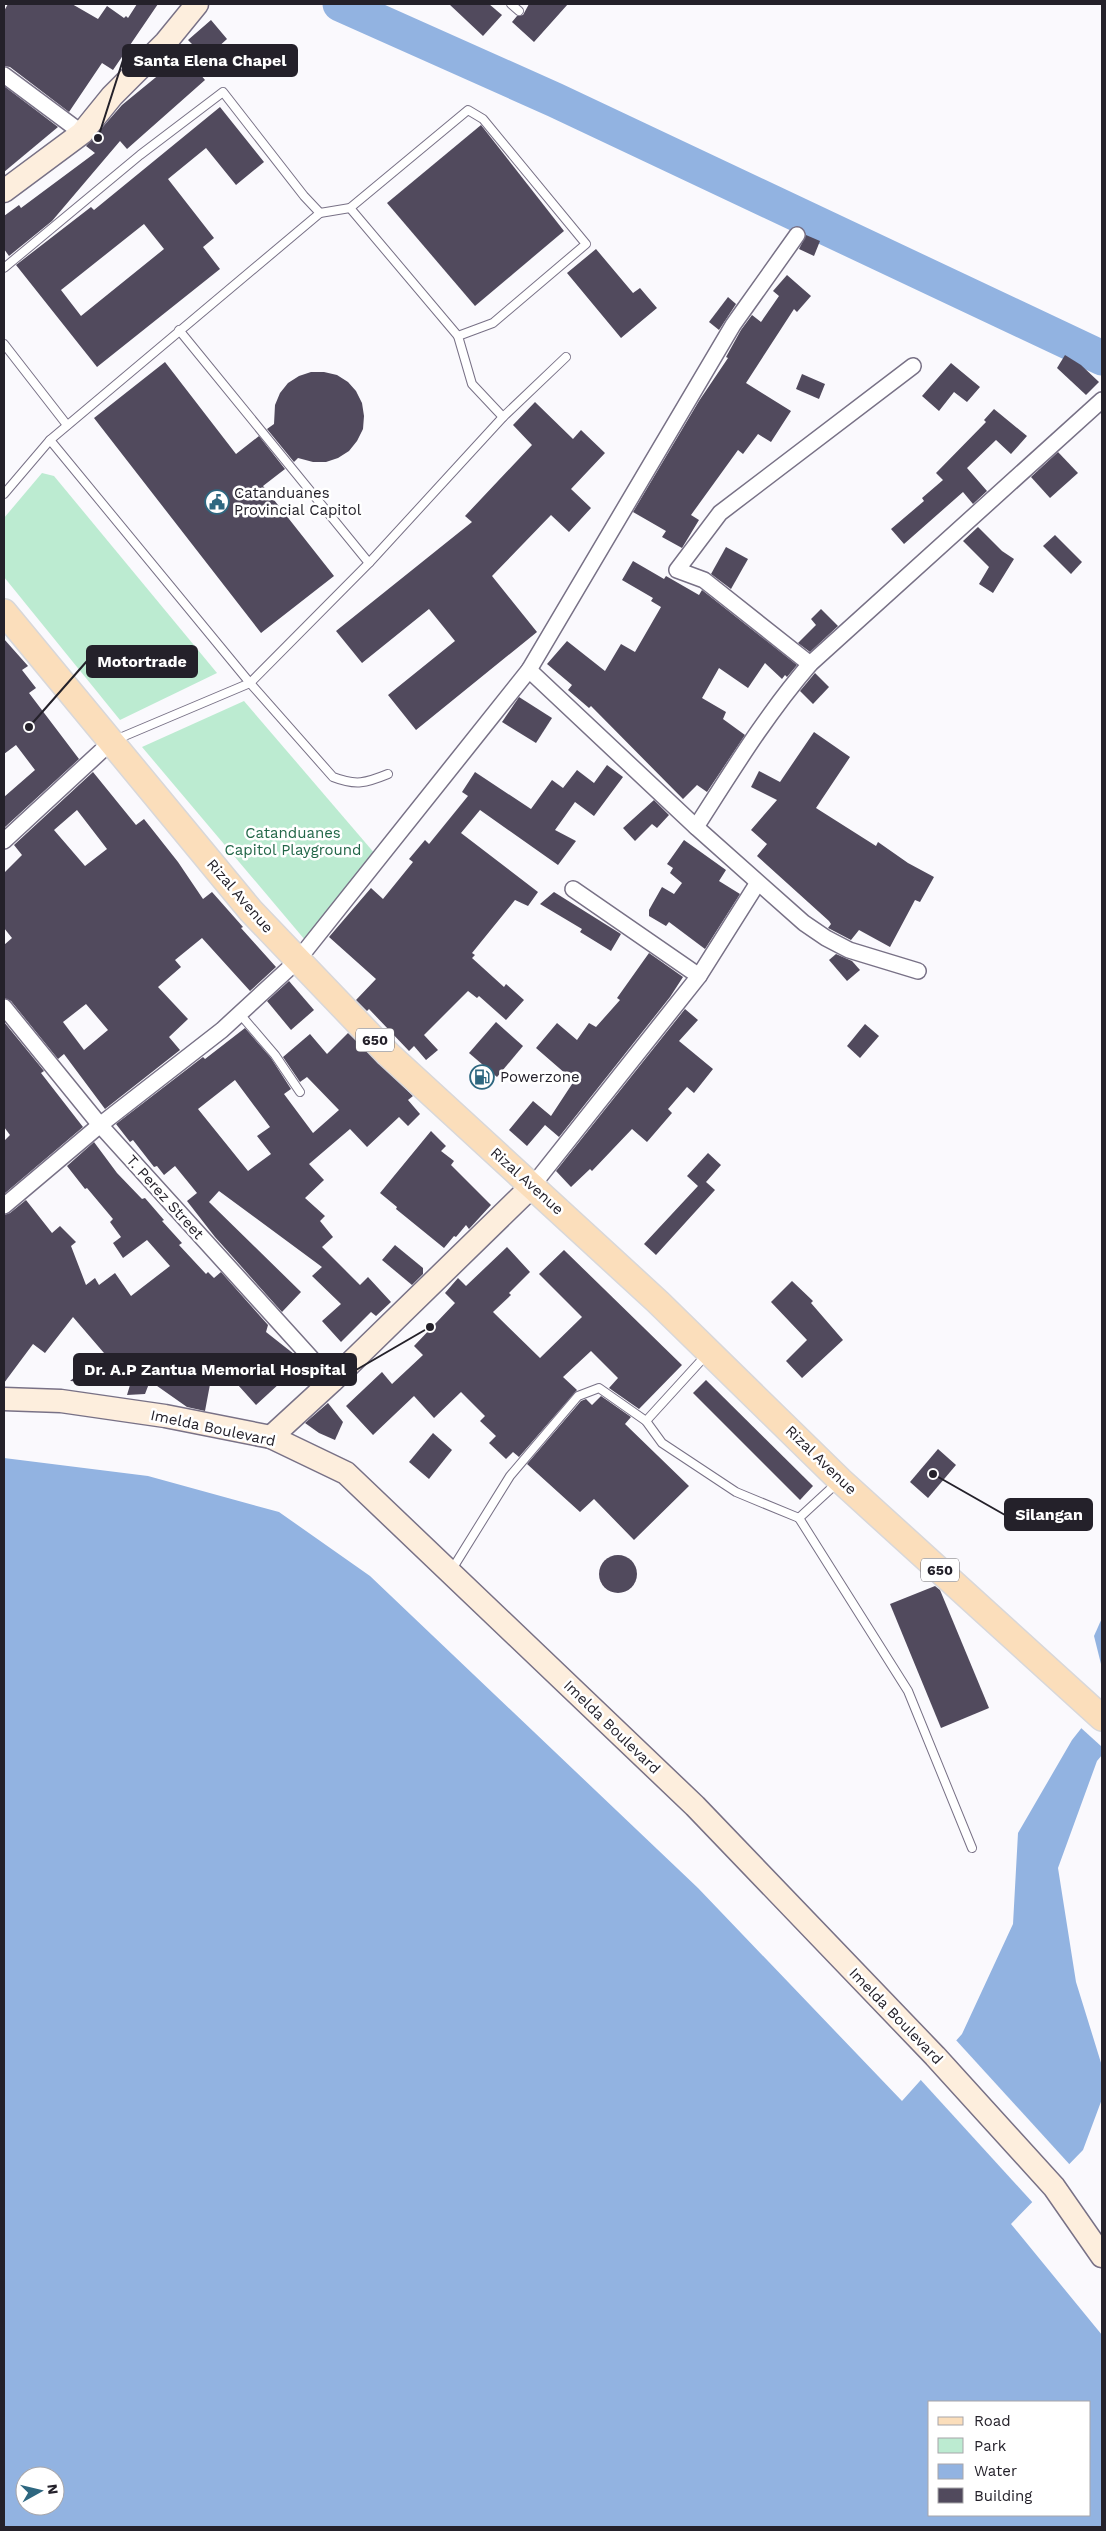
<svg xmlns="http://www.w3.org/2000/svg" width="1106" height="2531" viewBox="0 0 1106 2531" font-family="'Work Sans',sans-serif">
	<rect width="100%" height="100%" fill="#faf9fd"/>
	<g fill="#bcebd1">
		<path d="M42,473l12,3 163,197 -97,47 -116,-143v-59z"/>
		<path d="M244,701l132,154 -71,85 -163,-193z"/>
	</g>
	<g fill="#92b3e1" fill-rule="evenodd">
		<path d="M4,1458l144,18 131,36 91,64 328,312 204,213 60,-67 51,-110 5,-91 54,-93 30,-38v53l-5,6 -39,107 18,114 26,84v33l-19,51 -72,74 91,111v192h-1098zM930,2402h160v113h-160zM25,2476h30v30h-30z"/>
		<path d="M1102,1618v50l-8,-32z"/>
	</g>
	<g fill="#faf9fd">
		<path d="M1102,1700v47l-22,-20z"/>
		<path d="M955,2039l116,127 -37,38 -115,-126z"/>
	</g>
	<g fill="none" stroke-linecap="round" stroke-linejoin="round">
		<path stroke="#92b3e1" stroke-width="35" d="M340,4l215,96 547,258"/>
	</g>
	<g fill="#514a5d" fill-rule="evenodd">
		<path d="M8,4h64l26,15 9,-13 17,12 2,-2 2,2 9,-14h21l-45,66 -11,-7 -33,49 -59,-45 -6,-1v-55z"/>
		<path d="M449,4h40l13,11 -19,21z"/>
		<path d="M529,4h39l-34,38 -22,-20 5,-6 6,-1z"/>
		<path d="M211,20l16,19 -32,29 10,12 -78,69 -7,-8 -68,80 -43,35 -5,-7v-33l15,-11 2,3 74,-55 -9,-7 36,-41 72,-59 -6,-6z"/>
		<path d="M4,86l54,41 -54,45z"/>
		<path d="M220,107l44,55 -28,23 -30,-37 -38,31 46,59 -11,9 17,22 -123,98 -81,-102 75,-58 3,3zM144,224l20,25 -83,67 -20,-26z"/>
		<path d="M481,125l83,106 -89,75 -88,-103z"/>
		<path d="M806,235l14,6 -6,15 -15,-7z"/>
		<path d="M596,249l37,44 7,-5 17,20 -36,30 -54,-65z"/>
		<path d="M787,275l24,21 -14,16 -3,-3 -48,74 45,28 -20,31 -13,-8 -15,20 -5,-4 -47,65 8,5 -17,28 -20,-11 4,-6 -33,-19 66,-111 29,-43 -2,-1 15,-27 11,-15 9,7 18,-26 -6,-5z"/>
		<path d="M728,297l8,7 -17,26 -10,-8z"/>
		<path d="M1065,355l16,10 18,17 -13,13 -29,-27z"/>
		<path d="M165,362l71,92 23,-18 26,33 -22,17 71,90 -73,57 -167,-215z"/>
		<path d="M951,363l29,24 -13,15 -13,-10 -15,19 -17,-15z"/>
		<path d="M311,372h13l13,3 11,7 8,9 6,12 2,13 -1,13 -6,12 -8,10 -11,7 -12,4h-13l-15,-4 -4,4 -27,-33 7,-5 1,-19 5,-12 8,-10 11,-7z"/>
		<path d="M802,374l23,10 -6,15 -23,-10z"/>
		<path d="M535,402l38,37 8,-9 24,23 -34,36 20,19 -22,24 -18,-17 -59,61 45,56 -121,98 -28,-35 67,-54 -26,-32 -67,54 -26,-32 136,-109 -7,-6 67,-71 -19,-20z"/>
		<path d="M994,409l33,27 -16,18 -15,-14 -29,28 20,23 -14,13 -10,-12 -59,52 -13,-15 33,-28 -2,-3 21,-18 -7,-7 50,-51 -2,-2z"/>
		<path d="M1058,452l20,21 -28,25 -19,-21z"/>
		<path d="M978,527l24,24 12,8 -21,34 -14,-9 10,-17 -26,-26z"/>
		<path d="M1055,535l27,27 -11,12 -28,-28z"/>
		<path d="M726,547l22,12 -17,30 -20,-15z"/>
		<path d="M633,561l31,18 2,-3 33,19 3,-5 95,75 -10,12 -2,-2 -3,4 -17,-16 -17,25 -29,-20 -17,30 24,14 -3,7 22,16 -38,57 -10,-7 -14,14 -92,-93 -2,2 -21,-18 4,-5 -25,-21 20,-23 38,30 16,-27 14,8 26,-45 -10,-6 2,-3 -31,-18z"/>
		<path d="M821,609l17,17 -28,26 -12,-9 18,-18 -5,-6z"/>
		<path d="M4,639l24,27 -6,4 14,18 -7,5 50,66 -75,69v-31l31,-27 -19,-25 -12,9z"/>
		<path d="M815,673l14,14 -16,17 -13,-13z"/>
		<path d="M519,697l33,21 -16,25 -34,-21z"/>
		<path d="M814,732l36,25 -34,51 60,38 2,-4 30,21 26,14 -14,25 -5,-2 -25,47 -31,-17 -8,10 -19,-10 -4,-2 3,-4 -2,-3 -72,-65 10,-12 -16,-14 26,-30 -26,-13 8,-16 21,11z"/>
		<path d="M607,765l16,12 -29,39 -19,-14 -20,28 21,11 -18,24 -78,-55 -19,23 77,59 -10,14 -13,-6 -43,53 3,2 -3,3 32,29 2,-3 18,16 -18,20 -27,-24 -2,2 -9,-7 -44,44 14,15 -12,10 -12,-14 -5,5 -40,-42 -2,2 -11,-11 20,-21 -47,-42 42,-49 12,11 30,-37 -4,-3 16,-19 4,4 39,-48 -6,-4 13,-20 56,37 21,-29 11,8 14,-18 17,13z"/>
		<path d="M93,772l43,53 8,-6 34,43 25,37 9,-7 31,35 -2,1 35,39 -26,24 -48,-53 -27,22 6,7 -23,20 30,32 -19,18 11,13 -75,59 -41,-55 -6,5 -47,-58 -7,-3v-53l8,-7 -8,-10v-55l18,-18 -8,-10zM77,810l30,39 -22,17 -31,-36zM86,1004l22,26 -24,20 -21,-28z"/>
		<path d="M654,800l15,15 -12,13 -5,-4 -17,17 -12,-13z"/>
		<path d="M684,840l42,30 -7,11 21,13 -35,55 -36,-27 -3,4 -17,-10v-6l13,-23 12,7 8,-11 -12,-10 3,-5 -6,-4z"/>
		<path d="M554,892l67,42 -10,17 -31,-19 2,-3 -42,-25z"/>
		<path d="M649,953l34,24 -13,20 -111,140 -14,-12 -18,21 -18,-16 24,-29 18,15 23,-35 -38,-33 21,-25 20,17 12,-17 7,4 24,-27 -3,-2z"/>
		<path d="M836,954l16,7 8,9 -13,11 -18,-21z"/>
		<path d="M289,981l25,29 -23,20 -24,-29z"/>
		<path d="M685,1009l13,11 -19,21 34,28 -19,24 -7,-6 -19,22 4,4 -25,29 -15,-13 -40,42 -2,-2 -19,18 -15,-16z"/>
		<path d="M4,1022l40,49 -3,2 42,54 -79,67v-53l6,-6 -6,-8z"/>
		<path d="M496,1022l27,24 -26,31 -28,-24z"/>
		<path d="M865,1024l14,12 -19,22 -13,-12z"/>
		<path d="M245,1028l26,30 20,31 -7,5 29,39 26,-23 -32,-33 -7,5 -17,-25 27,-23 17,20 21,-21 65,63 -5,4 12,14 -12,12 -9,-9 -32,30 -17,-18 -41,35 15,16 -19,18 20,18 -5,5 13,16 -11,10 38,38 8,-8 23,25 -15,14 -5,-4 -30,30 -19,-21 19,-17 -29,-28 10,-9 -103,-76 -10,11 92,90 -19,20 -67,-75 -28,-36 10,-8 -22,-27 -11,9 -7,-9 -3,1 -21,-27 -3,2 -14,-18 87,-67 2,2zM235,1080l35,47 -13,9 14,18 -23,17 -50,-62z"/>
		<path d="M431,1131l15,15 -5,5 13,10 -3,4 40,40 -22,24 -3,-4 -10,12 -2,-1 -10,12 -48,-39 1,-2 -17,-14z"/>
		<path d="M94,1142l23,31 25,26 3,-1 19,22 -2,1 20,22 -3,2 27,29 2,-2 6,6 7,-6 47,53 -2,7 33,26 -19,25 -24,22 -27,-30 -10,11 -8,-7 -6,32 -18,-4 -37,-26 -5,13 -18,1 3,-10 -60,-4 34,-28 -31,-36 -28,36 -12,-9 -29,39v-168l6,-2 16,-13 26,33 8,-7 16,16 -5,4 15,39 9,-7 4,7 16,-12 16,23 39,-30 -23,-26 -24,18 -10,-15 8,-6 -11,-15 3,-3 -26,-31 -2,1 -18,-23z"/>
		<path d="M708,1153l13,12 -15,17 9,8 -59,65 -12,-11 54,-58 -11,-10z"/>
		<path d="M395,1245l28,23v6l-11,11 -30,-25z"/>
		<path d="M507,1247l23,25 -21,21 2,2 -18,17 47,46 42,-41 -43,-43 25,-24 118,115 -43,44 -30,-21 9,-10 -27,-27 -28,26 14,13 -58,67 -6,-5 -7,7 -17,-16 7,-7 -16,-15 5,-5 -24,-24 -27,26 -20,-22 -41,39 -27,-29 36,-34 10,12 31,-29 -9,-9 41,-43 -10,-10 13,-15 8,8z"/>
		<path d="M792,1281l21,20 -2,2 32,37 -41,38 -16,-17 21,-21 -36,-38z"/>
		<path d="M706,1380l107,106 -13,14 -107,-107z"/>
		<path d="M601,1396l30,21 -6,7 64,62 -55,54 -40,-41 -14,13 -53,-48 54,-63 5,-2 6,6z"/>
		<path d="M328,1403l15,19 -8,18 -16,-7 -14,-10z"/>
		<path d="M433,1433l19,17 -23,29 -20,-17z"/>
		<path d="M938,1449l18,16 -28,33 -18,-16z"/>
		<circle cx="618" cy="1574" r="19"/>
		<path d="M935,1586l5,4 49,118 -48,20 -51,-124z"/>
	</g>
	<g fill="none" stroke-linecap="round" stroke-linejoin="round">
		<g stroke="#787186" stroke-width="10">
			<g id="lane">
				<path d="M511,4l8,7"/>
				<path d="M350,208l108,128 14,48 31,33"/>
				<path d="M4,268l136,-113 83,-63 81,104 16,17"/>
				<path d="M179,330l190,233"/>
				<path d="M4,344l63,81"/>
				<path d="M50,440l200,243 83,94c23,9 33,6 55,-3"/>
				<path d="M4,494l46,-54 270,-227 30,-5 118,-98 15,9 103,125 -93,79 -35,13"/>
				<path d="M115,740l135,-57 119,-120 134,-146 63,-60"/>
				<path d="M239,1013l36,42 25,37"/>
				<path d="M646,1421l62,-68"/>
				<path d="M837,1483l-38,35 109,173 64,157"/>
				<path d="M451,1571l59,-95 68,-80 21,-8 47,33 16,22 74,49 63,26"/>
			</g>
		</g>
		<g stroke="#787186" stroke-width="18">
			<g id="street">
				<path d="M4,75l78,58"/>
				<path d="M810,664l-106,-84 -27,-10 43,-57 193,-147"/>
				<path d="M529,670l167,157 108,96 22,15 23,12 69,21"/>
				<path d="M696,827c36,-56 70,-112 114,-163l292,-264"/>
				<path d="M4,841l107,-99"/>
				<path d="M573,889l126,87"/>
				<path d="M4,1007l96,118 232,256"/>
				<path d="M533,1185l166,-209 58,-92"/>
				<path d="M4,1206l96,-81 122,-95 75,-69 232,-291 204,-345 64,-90"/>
			</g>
		</g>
		<g stroke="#787186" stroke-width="25">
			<g id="secondary">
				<path d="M4,191l78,-58 30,-37 54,-54 31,-38"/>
				<path d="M4,1399l57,2 104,15 106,21 75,36 349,333 240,250 119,131 48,69"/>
				<path d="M271,1437l61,-56 201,-196"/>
			</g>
		</g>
		<g stroke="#d8d7d9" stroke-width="28">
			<path id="primary" d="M4,612l247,299 137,143 270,248 182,178 262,238"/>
		</g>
		<use href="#lane" stroke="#fff" stroke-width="8"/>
		<use href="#street" stroke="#fff" stroke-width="15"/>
		<use href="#secondary" stroke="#fdeedd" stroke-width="22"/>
		<use href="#primary" stroke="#fbdebb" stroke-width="25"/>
	</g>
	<defs>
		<g id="civic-ring" transform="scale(1.25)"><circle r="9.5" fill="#fff" stroke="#2e6780" stroke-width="1.5"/><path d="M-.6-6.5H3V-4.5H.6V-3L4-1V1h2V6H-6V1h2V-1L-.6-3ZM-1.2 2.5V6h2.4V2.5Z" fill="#2e6780"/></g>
		<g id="fuel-ring" transform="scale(1.25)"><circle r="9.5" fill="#fff" stroke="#2e6780" stroke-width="1.5"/><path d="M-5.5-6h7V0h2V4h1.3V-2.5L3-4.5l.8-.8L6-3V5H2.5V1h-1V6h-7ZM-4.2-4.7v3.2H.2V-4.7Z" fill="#2e6780"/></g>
	</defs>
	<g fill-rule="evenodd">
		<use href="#civic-ring" x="217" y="502"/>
		<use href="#fuel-ring" x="482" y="1077"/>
	</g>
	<g text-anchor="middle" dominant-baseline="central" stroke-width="5" stroke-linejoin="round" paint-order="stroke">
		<g fill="#fff" stroke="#66646a" stroke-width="1">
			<rect x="356" y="1028.5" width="38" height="23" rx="4"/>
			<rect x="921" y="1558.5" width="38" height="23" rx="4"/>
		</g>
		<g font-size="14" font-weight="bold" fill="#24212a">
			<text x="375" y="1040">650</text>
			<text x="940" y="1570">650</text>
		</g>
		<g font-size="15" fill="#24212a" stroke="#fff" text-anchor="start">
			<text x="234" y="493">Catanduanes<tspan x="234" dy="17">Provincial Capitol</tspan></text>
			<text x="500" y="1077">Powerzone</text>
		</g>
		<g font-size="15" fill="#226648" stroke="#fff">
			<text x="293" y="833">Catanduanes<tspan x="293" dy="17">Capitol Playground</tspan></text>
		</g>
		<g font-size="15" fill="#24212a" stroke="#fff">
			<text transform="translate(240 896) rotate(49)">Rizal Avenue</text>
			<text transform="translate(527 1181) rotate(42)">Rizal Avenue</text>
			<text transform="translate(165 1197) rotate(48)">T. Perez Street</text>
			<text transform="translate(213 1428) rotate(12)">Imelda Boulevard</text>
			<text transform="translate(821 1460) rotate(44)">Rizal Avenue</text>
			<text transform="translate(612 1727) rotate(44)">Imelda Boulevard</text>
			<text transform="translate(896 2016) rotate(46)">Imelda Boulevard</text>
		</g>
	</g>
	<path fill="none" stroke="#24212a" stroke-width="2" d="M98 138L123 60M29 727L87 661M430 1327L356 1370M933 1474L1005 1515"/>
	<g fill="#24212a" stroke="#fff" stroke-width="2">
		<circle cx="98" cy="138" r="5"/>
		<circle cx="29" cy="727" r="5"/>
		<circle cx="430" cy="1327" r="5"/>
		<circle cx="933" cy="1474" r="5"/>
	</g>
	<g fill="#24212a" stroke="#24212a" stroke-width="2">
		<rect x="123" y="45" width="174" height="31" rx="5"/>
		<rect x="87" y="646" width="110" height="31" rx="5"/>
		<rect x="74" y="1354" width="282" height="31" rx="5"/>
		<rect x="1005" y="1499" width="87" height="31" rx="5"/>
	</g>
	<g font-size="16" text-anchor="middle" font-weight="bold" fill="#fff">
		<text x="210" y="66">Santa Elena Chapel</text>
		<text x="142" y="667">Motortrade</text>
		<text x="215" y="1375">Dr. A.P Zantua Memorial Hospital</text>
		<text x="1049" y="1520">Silangan</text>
	</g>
	<rect width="1106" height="2531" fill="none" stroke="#24212a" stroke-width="10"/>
	<rect x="928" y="2401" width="162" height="115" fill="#ffffff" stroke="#a7a6aa"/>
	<rect x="938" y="2417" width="25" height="8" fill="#fbdebb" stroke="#a7a6aa"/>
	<text x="974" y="2426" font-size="15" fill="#24212a">Road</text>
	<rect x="938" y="2438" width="25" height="15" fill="#bcebd1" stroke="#a7a6aa"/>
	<text x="974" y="2451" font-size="15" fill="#24212a">Park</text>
	<rect x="938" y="2464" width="25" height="15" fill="#92b3e1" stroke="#a7a6aa"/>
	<text x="974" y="2476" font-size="15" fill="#24212a">Water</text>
	<rect x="938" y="2488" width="25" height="15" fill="#514a5d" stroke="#a7a6aa"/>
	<text x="974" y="2501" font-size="15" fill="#24212a">Building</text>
	<g transform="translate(40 2491) rotate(82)"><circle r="24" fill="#ffffff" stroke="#a7a6aa"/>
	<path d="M0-4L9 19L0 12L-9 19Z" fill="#2e6780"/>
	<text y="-8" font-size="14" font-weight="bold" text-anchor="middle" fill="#24212a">N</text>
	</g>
</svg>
